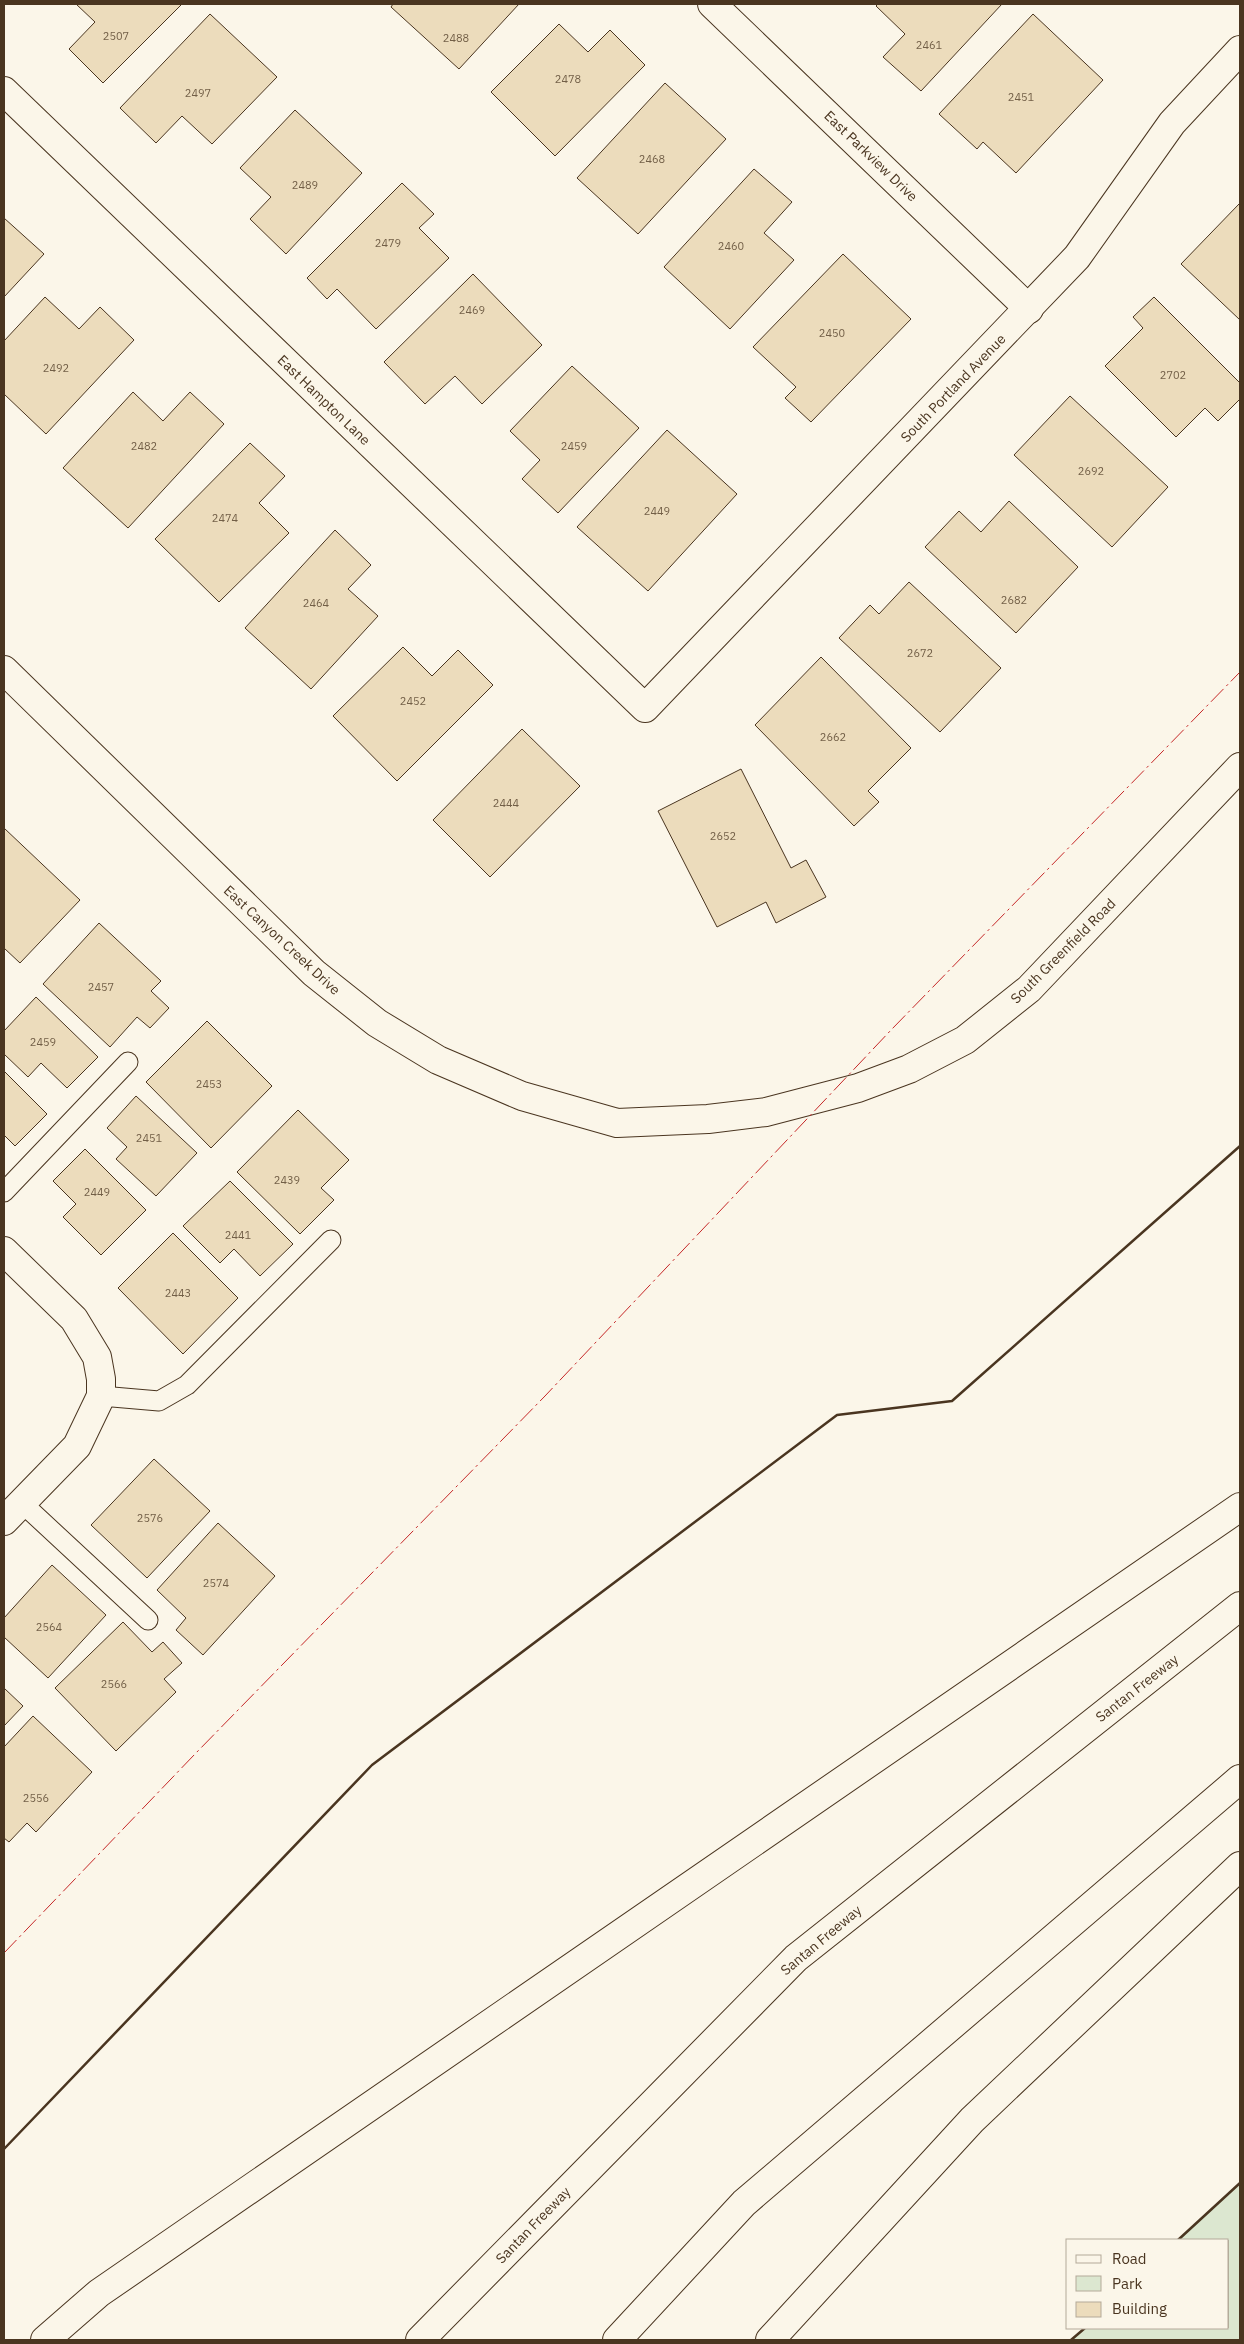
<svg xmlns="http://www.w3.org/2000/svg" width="1244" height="2344" viewBox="0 0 1244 2344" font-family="'IBM Plex Sans',sans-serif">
	<rect width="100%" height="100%" fill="#fbf6e9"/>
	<path fill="#dce7d0" stroke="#887966" d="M1240,2183v157h-169l14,-12h143v-88h-50z"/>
	<g fill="#ecdcbc" stroke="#4a3520">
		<path d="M76,4h106l-79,79 -34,-34 26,-27z"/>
		<path d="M393,4h126l-60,65 -68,-62z"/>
		<path d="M878,4h124l-81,87 -38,-34 22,-23 -29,-28z"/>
		<path d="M210,14l67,63 -65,67 -30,-28 -26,27 -36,-35z"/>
		<path d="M1033,14l70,66 -87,93 -33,-31 -6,7 -38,-35z"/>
		<path d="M559,24l29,28 22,-22 35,35 -90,91 -64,-64z"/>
		<path d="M665,83l61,56 -88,95 -61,-56z"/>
		<path d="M295,110l67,63 -76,81 -36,-35 21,-22 -31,-29z"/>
		<path d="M754,169l38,33 -28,31 30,27 -64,69 -66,-62z"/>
		<path d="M402,183l32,31 -15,14 30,30 -73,71 -39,-40 -10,10 -20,-21z"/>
		<path d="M1239,204l1,2v114l-59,-56z"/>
		<path d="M4,218l40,36 -40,43z"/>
		<path d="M843,254l68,65 -100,103 -26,-24 11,-11 -43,-40z"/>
		<path d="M473,274l69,71 -60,59 -27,-28 -30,28 -41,-42z"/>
		<path d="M45,297l34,32 21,-22 34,33 -88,94 -42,-40v-53z"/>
		<path d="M1154,297l86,86v16l-22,22 -13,-13 -29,29 -71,-71 38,-38 -10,-11z"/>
		<path d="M572,366l67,62 -81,85 -36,-34 18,-19 -30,-29z"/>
		<path d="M133,392l30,29 27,-29 34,32 -96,104 -65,-60z"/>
		<path d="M1070,396l98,91 -56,60 -98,-92z"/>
		<path d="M667,430l70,64 -89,97 -71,-64z"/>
		<path d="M250,443l35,33 -26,27 30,30 -70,69 -64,-63z"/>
		<path d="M1009,501l69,66 -62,66 -91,-86 34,-36 22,21z"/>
		<path d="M335,530l36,35 -23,24 30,27 -67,73 -66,-61z"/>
		<path d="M909,582l92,86 -61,64 -101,-94 31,-33 9,9z"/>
		<path d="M403,647l29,29 26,-26 35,35 -96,96 -64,-65z"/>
		<path d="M821,657l90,91 -43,43 11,11 -25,24 -99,-101z"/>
		<path d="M522,729l58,57 -90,91 -57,-57z"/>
		<path d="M741,769l50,99 15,-8 20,37 -50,26 -10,-21 -49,25 -59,-116z"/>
		<path d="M4,828l76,72 -60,63 -16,-15z"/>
		<path d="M99,923l62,58 -10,10 18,17 -19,20 -13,-11 -27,30 -67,-63z"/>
		<path d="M36,997l62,60 -31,31 -26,-25 -13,14 -24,-23v-23z"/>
		<path d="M207,1021l65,65 -61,62 -65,-66z"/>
		<path d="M4,1071l43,43 -32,32 -11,-11z"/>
		<path d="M136,1096l61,57 -41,43 -40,-37 11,-12 -20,-19z"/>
		<path d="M298,1110l51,50 -28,28 13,12 -34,34 -63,-62z"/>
		<path d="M85,1149l61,61 -45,45 -38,-38 13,-13 -23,-23z"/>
		<path d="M230,1181l63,63 -33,32 -26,-27 -14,14 -37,-37z"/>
		<path d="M173,1233l65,65 -55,56 -65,-66z"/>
		<path d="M154,1459l56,52 -63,67 -56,-53z"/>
		<path d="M218,1523l57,53 -72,79 -27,-25 10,-12 -29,-28z"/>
		<path d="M52,1565l54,50 -58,63 -44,-41v-19z"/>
		<path d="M123,1622l29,30 11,-10 19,21 -18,16 12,13 -60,59 -61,-63z"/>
		<path d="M4,1688l19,18 -19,20z"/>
		<path d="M33,1716l59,56 -56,60 -9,-9 -18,19 -5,-4v-91z"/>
	</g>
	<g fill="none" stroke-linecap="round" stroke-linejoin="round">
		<g stroke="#4a3520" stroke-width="21">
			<g id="lane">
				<path d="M4,1192l124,-130"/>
				<path d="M101,1396l58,5 28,-16 144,-145"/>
				<path d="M22,1503l126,117"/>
			</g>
		</g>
		<g stroke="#4a3520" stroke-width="30">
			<g id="street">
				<path d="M712,4l317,305"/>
				<path d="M4,91l641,617 432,-451 95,-134 68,-73"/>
				<path d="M4,1251l70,68 23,38 4,22v17l-24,50 -73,75"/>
			</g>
		</g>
		<g stroke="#4a3520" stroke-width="30">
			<path id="secondary" d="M4,670l310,303 63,50 61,37 84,36 95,27 91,-4 58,-7 92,-24 51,-19 56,-29 64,-51 211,-222"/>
		</g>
		<g stroke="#4a3520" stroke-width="30">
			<g id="highway">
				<path d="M45,2340l54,-47 1141,-786"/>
				<path d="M420,2340l376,-382 444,-352"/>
				<path d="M617,2340l127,-137 496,-424"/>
				<path d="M770,2340l202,-220 268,-254"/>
			</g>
		</g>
		<use href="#lane" stroke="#fbf6e9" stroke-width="19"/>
		<use href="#street" stroke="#fbf6e9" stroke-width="28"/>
		<use href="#secondary" stroke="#fbf6e9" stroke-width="28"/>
		<use href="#highway" stroke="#fbf6e9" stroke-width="28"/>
		<g stroke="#4a3520" stroke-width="2.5">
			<path d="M4,2149l368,-384 465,-350 115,-14 288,-255"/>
			<path d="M1178,2240l62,-57"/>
			<path d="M1071,2340l14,-12"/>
		</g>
		<path stroke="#c62828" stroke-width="1" stroke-dasharray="18 4 2.5 4" stroke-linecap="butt" d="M4,1953l191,-199 350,-358 347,-367 348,-357"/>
	</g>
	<g text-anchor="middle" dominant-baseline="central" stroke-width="4" stroke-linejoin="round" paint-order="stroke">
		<g font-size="11" fill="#725f47">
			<text x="116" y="36">2507</text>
			<text x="456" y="38">2488</text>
			<text x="929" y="45">2461</text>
			<text x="568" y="79">2478</text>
			<text x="198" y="93">2497</text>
			<text x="1021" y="97">2451</text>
			<text x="652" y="159">2468</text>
			<text x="305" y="185">2489</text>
			<text x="388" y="243">2479</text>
			<text x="731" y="246">2460</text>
			<text x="472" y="310">2469</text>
			<text x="832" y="333">2450</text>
			<text x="56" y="368">2492</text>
			<text x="1173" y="375">2702</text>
			<text x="144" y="446">2482</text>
			<text x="574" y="446">2459</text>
			<text x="1091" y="471">2692</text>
			<text x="657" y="511">2449</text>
			<text x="225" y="518">2474</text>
			<text x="1014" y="600">2682</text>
			<text x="316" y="603">2464</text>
			<text x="920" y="653">2672</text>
			<text x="413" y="701">2452</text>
			<text x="833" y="737">2662</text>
			<text x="506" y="803">2444</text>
			<text x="723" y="836">2652</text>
			<text x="101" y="987">2457</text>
			<text x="43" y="1042">2459</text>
			<text x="209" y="1084">2453</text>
			<text x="149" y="1138">2451</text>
			<text x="287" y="1180">2439</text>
			<text x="97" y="1192">2449</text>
			<text x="238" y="1235">2441</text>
			<text x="178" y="1293">2443</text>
			<text x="150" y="1518">2576</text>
			<text x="216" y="1583">2574</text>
			<text x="49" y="1627">2564</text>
			<text x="114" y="1684">2566</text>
			<text x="36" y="1798">2556</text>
		</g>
		<g font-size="14" fill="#4a3520" stroke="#fbf6e9">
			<text transform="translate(871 156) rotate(44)">East Parkview Drive</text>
			<text transform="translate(953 388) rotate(-46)">South Portland Avenue</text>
			<text transform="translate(324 400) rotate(44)">East Hampton Lane</text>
			<text transform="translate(282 940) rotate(43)">East Canyon Creek Drive</text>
			<text transform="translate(1063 951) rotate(-45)">South Greenfield Road</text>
			<text transform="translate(1137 1688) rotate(-38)">Santan Freeway</text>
			<text transform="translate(821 1940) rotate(-40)">Santan Freeway</text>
			<text transform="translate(533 2225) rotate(-46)">Santan Freeway</text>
		</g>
	</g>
	<rect width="1244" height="2344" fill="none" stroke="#4a3520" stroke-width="10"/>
	<rect x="1066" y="2239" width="162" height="90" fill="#fbf6e9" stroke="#b4a999"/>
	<rect x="1076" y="2255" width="25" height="8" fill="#fbf6e9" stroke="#b4a999"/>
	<text x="1112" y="2264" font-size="15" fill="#4a3520">Road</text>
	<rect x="1076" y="2276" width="25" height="15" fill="#dce7d0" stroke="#b4a999"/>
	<text x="1112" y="2289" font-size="15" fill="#4a3520">Park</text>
	<rect x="1076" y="2302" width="25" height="15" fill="#ecdcbc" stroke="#b4a999"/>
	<text x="1112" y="2314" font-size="15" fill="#4a3520">Building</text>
</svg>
